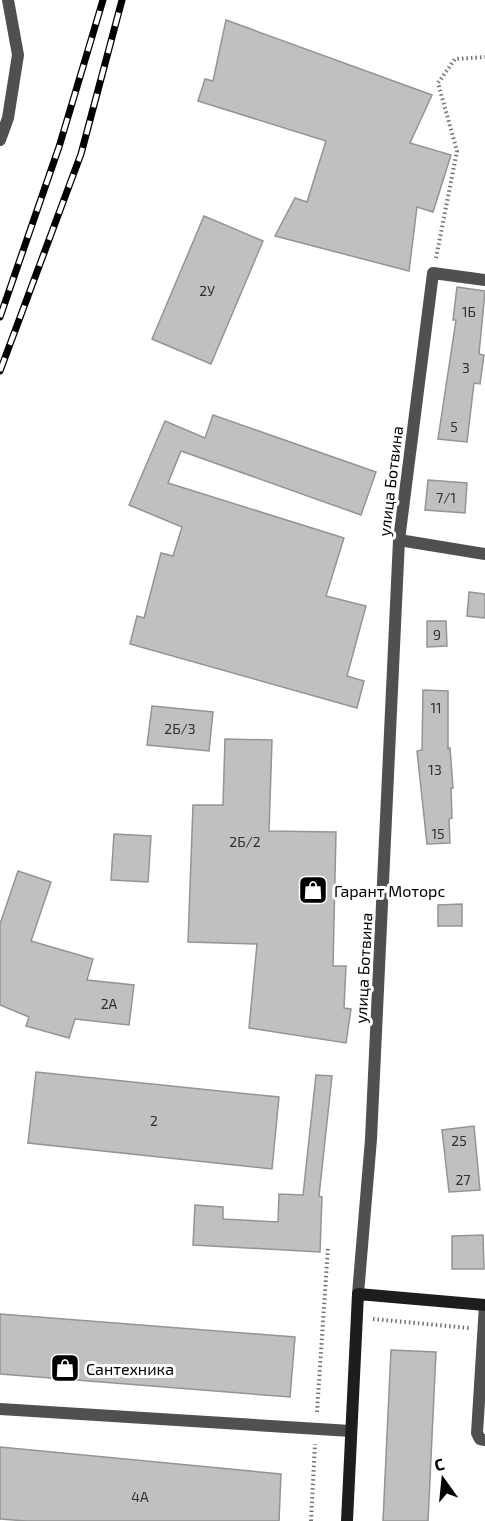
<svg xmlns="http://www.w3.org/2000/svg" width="485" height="1521" viewBox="0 0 485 1521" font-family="'Exo 2',sans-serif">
	<rect width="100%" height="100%" fill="#fff"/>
	<g fill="#c0c0c0" stroke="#949494" stroke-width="1.5">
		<path d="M226,20l206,75 -22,48 41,12 -18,57 -16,-5 -8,64 -134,-35 20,-38 12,4 19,-61 -128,-40 7,-22 8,2z"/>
		<path d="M204,216l59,25 -52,123 -59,-25z"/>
		<path d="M457,287l28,4 -6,63 5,1 -4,29 -6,-1 -7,59 -29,-3 18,-119h-3z"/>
		<path d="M213,415l163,57 -15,43 -180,-64 -13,32 176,55 -18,58 40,10 -19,70 17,5 -7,27 -227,-64 7,-28 7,2 17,-65 12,3 9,-29 -53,-22 36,-84 40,17z"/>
		<path d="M428,480l39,3 -2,30 -40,-3z"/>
		<path d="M469,592l16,2v24l-18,-2z"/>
		<path d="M427,621h19l1,25 -20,1z"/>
		<path d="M423,690l25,1v58l2,-1 3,40h-2l1,30 -3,1 1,24 -23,1 -10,-93 5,-1z"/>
		<path d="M152,706l61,6 -4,39 -62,-6z"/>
		<path d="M225,739l47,1 -3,91 67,1 -3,134h13l-2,42 7,1 -5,34 -97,-15 8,-84 -69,-2 5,-137h30z"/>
		<path d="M114,834l37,2 -3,46 -37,-2z"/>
		<path d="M18,871l33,11 -20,59 62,18 -6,21 47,5 -5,40 -54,-6 -6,19 -43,-12 3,-9 -29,-12v-81z"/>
		<path d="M462,904v22h-24v-21z"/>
		<path d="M36,1072l243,25 -7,72 -244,-26z"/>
		<path d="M316,1075l16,1 -13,120 3,1 -2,55 -127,-7 2,-40 28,2v12l55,3 1,-28 24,1z"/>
		<path d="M474,1126l6,64 -31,2 -7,-62z"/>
		<path d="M483,1235l1,34h-32v-33z"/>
		<path d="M0,1314l295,23 -5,60 -290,-23z"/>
		<path d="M391,1350l45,2 -8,169h-45z"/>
		<path d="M0,1447l281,27 -2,47h-253l-26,-2z"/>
	</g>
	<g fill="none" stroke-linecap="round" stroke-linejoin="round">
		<g stroke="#727272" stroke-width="4" stroke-dasharray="1.5 3" stroke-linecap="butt">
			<path d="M436,258l21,-107 -19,-68 17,-24 30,-2"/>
			<path d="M373,1319l96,9"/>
			<path d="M317,1412l11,-165"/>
			<path d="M311,1521l4,-77"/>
		</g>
		<g stroke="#505050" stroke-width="12">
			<path d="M0,140l8,-22 10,-63 -10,-55"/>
			<path d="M485,1305l-8,128 3,6 5,1"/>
			<path d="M0,1409l351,22"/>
		</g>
		<g stroke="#505050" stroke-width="12">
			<path d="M399,540l86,14"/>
			<path d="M358,1294l13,-155 28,-599 34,-267 52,7"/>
		</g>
		<path stroke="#1d1d1d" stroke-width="12" d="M347,1521l11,-227 127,11"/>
		<g stroke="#000" stroke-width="7">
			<g id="rail">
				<path d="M0,317l59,-170 44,-147"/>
				<path d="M0,371l81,-217 41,-154"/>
			</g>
		</g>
		<use href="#rail" stroke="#fff" stroke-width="4.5" stroke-dasharray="14" stroke-linecap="butt"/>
	</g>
	<defs>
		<g id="shop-square" transform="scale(1.5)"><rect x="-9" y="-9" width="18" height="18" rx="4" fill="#000" stroke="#fff"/><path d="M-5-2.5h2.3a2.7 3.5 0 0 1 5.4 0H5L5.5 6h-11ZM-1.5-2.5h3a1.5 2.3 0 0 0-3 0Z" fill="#fff"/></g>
	</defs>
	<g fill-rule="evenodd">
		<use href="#shop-square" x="313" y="890"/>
		<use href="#shop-square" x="65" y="1368"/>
	</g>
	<g text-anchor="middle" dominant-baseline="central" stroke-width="6" stroke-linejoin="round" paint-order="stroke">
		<g font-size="14" fill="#303030">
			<text x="207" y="290">2У</text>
			<text x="469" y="311">1Б</text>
			<text x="466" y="367">3</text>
			<text x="454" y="426">5</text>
			<text x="446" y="497">7/1</text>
			<text x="437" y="634">9</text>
			<text x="436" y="707">11</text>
			<text x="180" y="728">2Б/3</text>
			<text x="435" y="769">13</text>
			<text x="438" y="833">15</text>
			<text x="245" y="841">2Б/2</text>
			<text x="109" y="1003">2А</text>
			<text x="154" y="1120">2</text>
			<text x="459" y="1140">25</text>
			<text x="463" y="1179">27</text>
			<text x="140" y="1496">4А</text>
		</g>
		<g font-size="16" fill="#000" stroke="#fff">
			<text transform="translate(390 481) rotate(-83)">улица Ботвина</text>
			<text transform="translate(363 968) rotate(-87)">улица Ботвина</text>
		</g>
		<g font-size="16" fill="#000" stroke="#fff" text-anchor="start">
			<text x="334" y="890">Гарант Моторс</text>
			<text x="86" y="1368">Сантехника</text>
		</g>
	</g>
	<g transform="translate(443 1479) rotate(345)" stroke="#ffffff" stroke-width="4.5" paint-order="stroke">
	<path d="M0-4.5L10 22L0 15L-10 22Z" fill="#000000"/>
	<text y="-9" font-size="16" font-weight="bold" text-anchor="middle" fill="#000000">С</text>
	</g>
</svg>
